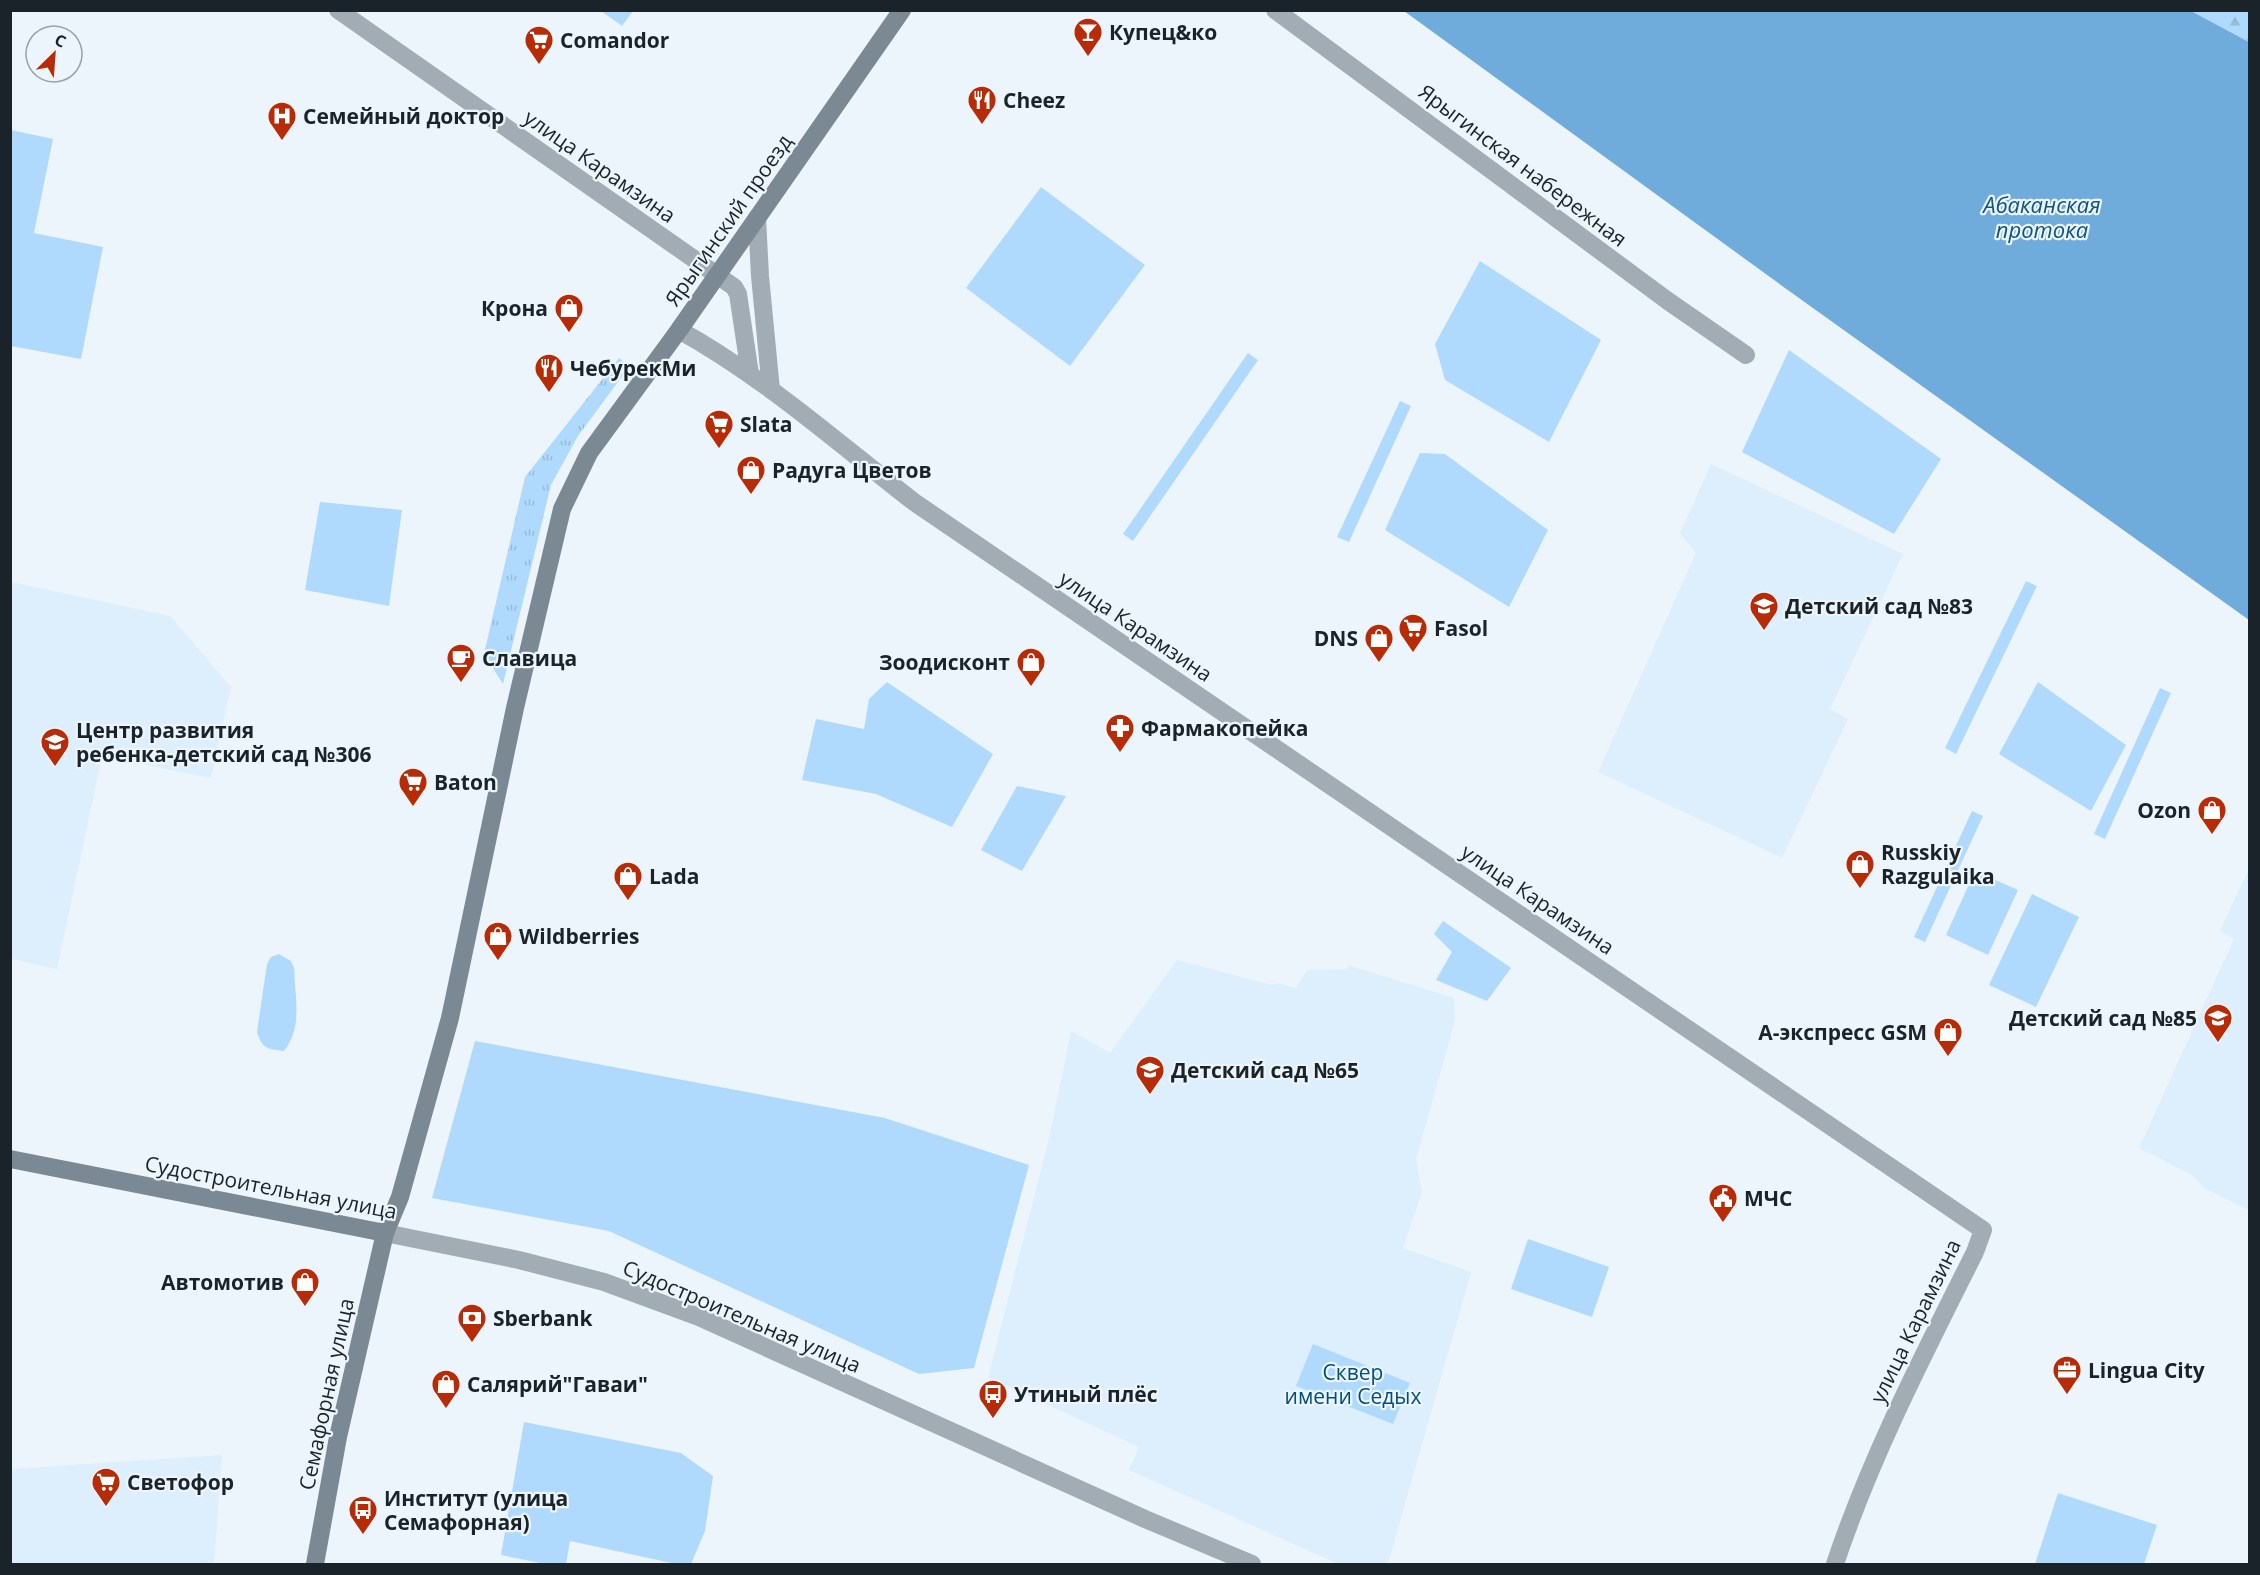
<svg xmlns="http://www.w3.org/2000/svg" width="2260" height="1575" viewBox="0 0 2260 1575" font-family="'Open Sans',sans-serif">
	<defs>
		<pattern id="grass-tufts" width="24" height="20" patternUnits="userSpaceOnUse" patternTransform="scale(1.5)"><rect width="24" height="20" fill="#afdafd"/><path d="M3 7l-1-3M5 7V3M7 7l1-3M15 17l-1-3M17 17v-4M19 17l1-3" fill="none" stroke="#96bbd9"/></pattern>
		<pattern id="forest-firs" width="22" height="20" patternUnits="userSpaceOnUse" patternTransform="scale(1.5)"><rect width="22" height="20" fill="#afdafd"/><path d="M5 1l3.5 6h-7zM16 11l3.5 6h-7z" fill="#96bbd9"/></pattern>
	</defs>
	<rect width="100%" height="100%" fill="#ecf5fc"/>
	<g fill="#ddeefd">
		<path d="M1711,464l192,90 -73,155 18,10 -66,139 -184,-86 98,-219 -16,-20z"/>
		<path d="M11,582l159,34 61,71 -20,91 -109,-22 -45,213 -46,-10z"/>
		<path d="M2249,869v341l-43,-21 -14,-14 -53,-27 95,-209 -14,-8z"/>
		<path d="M1177,960l95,25 5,-2 19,5 11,-18 40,-1 1,-4 106,33 1,23 -39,138 6,34 -19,55 68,24 -83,292h-50l-209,-94 10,-23 -151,-70 61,-238 22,-108 39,22z"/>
		<path d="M222,1455l-8,109h-203v-95z"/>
	</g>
	<path fill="url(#grass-tufts)" d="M619,358l10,9 -51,69 -27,49 -48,199 -19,-30 41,-177z"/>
	<path fill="url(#forest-firs)" d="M2191,11h58v31z"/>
	<g fill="#afdafd">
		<path d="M601,11h32l-11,15z"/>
		<path d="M11,130l42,9 -19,94 69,14 -22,112 -70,-13z"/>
		<path d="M1041,187l104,78 -75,101 -104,-78z"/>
		<path d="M1480,261l121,79 -52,102 -104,-62 -10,-36z"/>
		<path d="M1789,350l152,109 -47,75 -152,-82z"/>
		<path d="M1248,353l10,7 -125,181 -10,-7z"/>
		<path d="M1400,401l11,5 -62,136 -12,-5z"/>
		<path d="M1420,453l25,1 103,76 -39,77 -124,-77z"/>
		<path d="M320,502l82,8 -13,96 -84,-16z"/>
		<path d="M2026,581l11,5 -81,168 -11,-6z"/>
		<path d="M887,682l106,72 -41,73 -76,-33 -74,-14 14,-61 48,10 5,-30z"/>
		<path d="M2038,682l88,63 -35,66 -92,-57z"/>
		<path d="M2160,688l11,5 -66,146 -11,-5z"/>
		<path d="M1017,786l49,10 -44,75 -41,-21z"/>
		<path d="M1972,811l11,5 -58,126 -11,-5z"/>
		<path d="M1975,871l43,19 -30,65 -42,-20z"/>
		<path d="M2032,894l47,23 -43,90 -47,-22z"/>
		<path d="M1443,921l68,47 -24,33 -51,-21 16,-28 -18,-18z"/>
		<path d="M279,954l12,7 3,7c1,30 9,59 -10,83 -16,-2 -22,-2 -27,-19l10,-68 4,-7z"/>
		<path d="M475,1041l410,77 144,47 -55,203 -55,6 -310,-143 -177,-33z"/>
		<path d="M1528,1239l81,28 -17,50 -81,-28z"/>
		<path d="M1313,1344l97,39 -17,41 -97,-38z"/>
		<path d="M524,1422l157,31 32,23 -8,55 -14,33h-15l-106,-23 -4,23h-21l-44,-9z"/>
		<path d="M2058,1493l99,32 -13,39h-109z"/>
	</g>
	<path fill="#6fabdb" d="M2191,11l58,31v578l-464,-332 -381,-277z"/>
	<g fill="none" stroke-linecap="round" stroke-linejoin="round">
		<g stroke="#a2acb4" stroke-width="18">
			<path d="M338,10l396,277 4,7 12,80"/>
			<path d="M1275,10l393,291 78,54"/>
			<path d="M757,218l3,58 11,114"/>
			<path d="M679,330c85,47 159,113 235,172l1069,728 -8,22c-51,102 -104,204 -140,312"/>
			<path d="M385,1233l134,27 85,22 95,35 446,202 107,45"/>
		</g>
		<g stroke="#7b8995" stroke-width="18">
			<path d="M10,1159l375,74"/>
			<path d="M315,1564l23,-127 47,-204 15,-36 50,-179 65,-310 47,-199 27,-56 90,-123 223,-320"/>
		</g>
	</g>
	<defs>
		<g id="bar-pin" transform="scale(1.5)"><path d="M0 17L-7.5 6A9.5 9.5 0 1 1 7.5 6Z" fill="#b72c07" stroke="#ecf5fc"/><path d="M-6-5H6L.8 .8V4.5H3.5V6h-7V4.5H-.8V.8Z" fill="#fff"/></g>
		<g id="supermarket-pin" transform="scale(1.5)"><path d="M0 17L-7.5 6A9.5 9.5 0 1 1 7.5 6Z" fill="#b72c07" stroke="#ecf5fc"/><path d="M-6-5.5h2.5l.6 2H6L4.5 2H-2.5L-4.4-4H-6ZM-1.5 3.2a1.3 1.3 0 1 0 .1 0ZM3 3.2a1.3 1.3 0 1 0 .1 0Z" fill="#fff"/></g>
		<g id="restaurant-pin" transform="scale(1.5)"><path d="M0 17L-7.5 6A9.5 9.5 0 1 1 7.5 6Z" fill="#b72c07" stroke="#ecf5fc"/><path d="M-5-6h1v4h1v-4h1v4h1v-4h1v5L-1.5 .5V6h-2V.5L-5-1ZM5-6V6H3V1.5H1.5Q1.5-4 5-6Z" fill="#fff"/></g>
		<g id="hospital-pin" transform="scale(1.5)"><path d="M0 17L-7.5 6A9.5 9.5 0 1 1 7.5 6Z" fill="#b72c07" stroke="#ecf5fc"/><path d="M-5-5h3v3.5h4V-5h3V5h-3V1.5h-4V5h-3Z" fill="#fff"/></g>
		<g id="shop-pin" transform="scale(1.5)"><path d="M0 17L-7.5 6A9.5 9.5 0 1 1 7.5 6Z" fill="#b72c07" stroke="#ecf5fc"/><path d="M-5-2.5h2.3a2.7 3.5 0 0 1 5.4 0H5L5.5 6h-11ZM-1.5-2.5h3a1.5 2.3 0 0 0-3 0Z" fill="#fff"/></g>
		<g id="school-pin" transform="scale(1.5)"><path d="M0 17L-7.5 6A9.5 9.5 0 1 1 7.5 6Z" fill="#b72c07" stroke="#ecf5fc"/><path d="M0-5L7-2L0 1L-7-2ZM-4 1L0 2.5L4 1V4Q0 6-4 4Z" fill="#fff"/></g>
		<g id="cafe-pin" transform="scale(1.5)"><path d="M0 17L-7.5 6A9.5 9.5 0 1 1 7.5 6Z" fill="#b72c07" stroke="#ecf5fc"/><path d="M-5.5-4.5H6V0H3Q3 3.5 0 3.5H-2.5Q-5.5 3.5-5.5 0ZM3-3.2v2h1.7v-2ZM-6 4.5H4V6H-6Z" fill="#fff"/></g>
		<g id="pharmacy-pin" transform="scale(1.5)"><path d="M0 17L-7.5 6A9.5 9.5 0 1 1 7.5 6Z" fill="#b72c07" stroke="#ecf5fc"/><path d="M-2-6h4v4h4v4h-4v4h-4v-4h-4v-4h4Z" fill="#fff"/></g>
		<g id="civic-pin" transform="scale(1.5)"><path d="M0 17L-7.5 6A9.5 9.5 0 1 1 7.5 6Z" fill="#b72c07" stroke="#ecf5fc"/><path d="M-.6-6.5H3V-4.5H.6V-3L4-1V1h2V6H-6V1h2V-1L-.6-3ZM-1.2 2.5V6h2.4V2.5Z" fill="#fff"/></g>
		<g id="bank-pin" transform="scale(1.5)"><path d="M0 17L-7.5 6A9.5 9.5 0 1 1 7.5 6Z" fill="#b72c07" stroke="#ecf5fc"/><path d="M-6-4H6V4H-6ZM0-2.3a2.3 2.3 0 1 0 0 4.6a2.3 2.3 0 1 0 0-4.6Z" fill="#fff"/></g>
		<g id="office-pin" transform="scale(1.5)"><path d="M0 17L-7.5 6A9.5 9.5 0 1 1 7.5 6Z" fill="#b72c07" stroke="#ecf5fc"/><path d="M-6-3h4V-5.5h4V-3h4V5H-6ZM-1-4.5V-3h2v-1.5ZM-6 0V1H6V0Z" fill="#fff"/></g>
		<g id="bus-pin" transform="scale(1.5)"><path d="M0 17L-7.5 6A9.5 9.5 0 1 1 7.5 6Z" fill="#b72c07" stroke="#ecf5fc"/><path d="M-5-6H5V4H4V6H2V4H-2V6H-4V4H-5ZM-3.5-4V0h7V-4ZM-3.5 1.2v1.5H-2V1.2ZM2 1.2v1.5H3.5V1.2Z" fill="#fff"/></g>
	</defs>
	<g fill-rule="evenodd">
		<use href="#bar-pin" x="1088" y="32"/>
		<use href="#supermarket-pin" x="539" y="40"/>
		<use href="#restaurant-pin" x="982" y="100"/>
		<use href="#hospital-pin" x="282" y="116"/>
		<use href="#shop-pin" x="569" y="308"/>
		<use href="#restaurant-pin" x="549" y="368"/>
		<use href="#supermarket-pin" x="719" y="424"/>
		<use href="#shop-pin" x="751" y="470"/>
		<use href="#school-pin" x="1764" y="606"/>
		<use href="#supermarket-pin" x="1413" y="628"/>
		<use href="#shop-pin" x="1379" y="638"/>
		<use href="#cafe-pin" x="461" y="658"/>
		<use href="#shop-pin" x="1031" y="662"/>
		<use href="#pharmacy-pin" x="1120" y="728"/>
		<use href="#school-pin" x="55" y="742"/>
		<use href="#supermarket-pin" x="413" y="782"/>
		<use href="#shop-pin" x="2212" y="810"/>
		<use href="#shop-pin" x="1860" y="864"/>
		<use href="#shop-pin" x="628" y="876"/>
		<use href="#shop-pin" x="498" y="936"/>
		<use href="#school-pin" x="2218" y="1018"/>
		<use href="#shop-pin" x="1948" y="1032"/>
		<use href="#school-pin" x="1150" y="1070"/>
		<use href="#civic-pin" x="1723" y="1198"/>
		<use href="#shop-pin" x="305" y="1282"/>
		<use href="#bank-pin" x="472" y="1318"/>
		<use href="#office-pin" x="2067" y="1370"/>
		<use href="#shop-pin" x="446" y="1384"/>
		<use href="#bus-pin" x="993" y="1394"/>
		<use href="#supermarket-pin" x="106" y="1482"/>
		<use href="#bus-pin" x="363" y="1510"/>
	</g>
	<g text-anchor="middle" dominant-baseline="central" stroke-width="4.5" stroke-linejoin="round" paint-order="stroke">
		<g font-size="21" font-weight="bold" fill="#1a2329" stroke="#ecf5fc" text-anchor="start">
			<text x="1109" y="32">Купец&amp;ко</text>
			<text x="560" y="40">Comandor</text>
			<text x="1003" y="100">Cheez</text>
			<text x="303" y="116">Семейный доктор</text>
			<text x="548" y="308" text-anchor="end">Крона</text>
			<text x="570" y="368">ЧебурекМи</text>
			<text x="740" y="424">Slata</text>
			<text x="772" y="470">Радуга Цветов</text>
			<text x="1785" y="606">Детский сад №83</text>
			<text x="1434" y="628">Fasol</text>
			<text x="1358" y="638" text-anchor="end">DNS</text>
			<text x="482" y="658">Славица</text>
			<text x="1010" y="662" text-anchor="end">Зоодисконт</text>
			<text x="1141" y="728">Фармакопейка</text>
			<text x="76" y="730">Центр развития<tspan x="76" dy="24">ребенка-детский сад №306</tspan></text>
			<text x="434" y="782">Baton</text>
			<text x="2191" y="810" text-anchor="end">Ozon</text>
			<text x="1881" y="852">Russkiy<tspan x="1881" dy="24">Razgulaika</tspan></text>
			<text x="649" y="876">Lada</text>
			<text x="519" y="936">Wildberries</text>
			<text x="2197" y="1018" text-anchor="end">Детский сад №85</text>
			<text x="1927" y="1032" text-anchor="end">А-экспресс GSM</text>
			<text x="1171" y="1070">Детский сад №65</text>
			<text x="1744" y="1198">МЧС</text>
			<text x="284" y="1282" text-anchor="end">Автомотив</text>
			<text x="493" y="1318">Sberbank</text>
			<text x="2088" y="1370">Lingua City</text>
			<text x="467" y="1384">Салярий"Гаваи"</text>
			<text x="1014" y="1394">Утиный плёс</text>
			<text x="127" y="1482">Светофор</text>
			<text x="384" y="1498">Институт (улица<tspan x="384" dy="24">Семафорная)</tspan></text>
		</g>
		<g font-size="21" fill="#1a2329" stroke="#ecf5fc">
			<text transform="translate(1523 165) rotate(37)">Ярыгинская набережная</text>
			<text transform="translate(600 166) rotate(35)">улица Карамзина</text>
			<text transform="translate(728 220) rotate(-55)">Ярыгинский проезд</text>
			<text transform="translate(1136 626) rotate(34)">улица Карамзина</text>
			<text transform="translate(1538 899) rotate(34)">улица Карамзина</text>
			<text transform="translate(271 1187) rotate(11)">Судостроительная улица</text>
			<text transform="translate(742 1316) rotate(23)">Судостроительная улица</text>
			<text transform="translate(1915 1321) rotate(-64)">улица Карамзина</text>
			<text transform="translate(326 1394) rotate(-78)">Семафорная улица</text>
		</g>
		<g font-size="21" fill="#024e7b" stroke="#ecf5fc">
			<text x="1353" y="1372">Сквер<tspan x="1353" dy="24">имени Седых</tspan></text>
		</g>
		<g font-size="22" font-style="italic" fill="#0e5583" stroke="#ecf5fc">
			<text x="2042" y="204">Абаканская<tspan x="2042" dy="25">протока</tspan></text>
		</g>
	</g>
	<rect width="2260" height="1575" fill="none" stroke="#1a2329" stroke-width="24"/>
	<g transform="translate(54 54) rotate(25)"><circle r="28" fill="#ecf5fc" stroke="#98a1a8" stroke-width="1.5"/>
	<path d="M0-4.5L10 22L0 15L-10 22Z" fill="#b72c07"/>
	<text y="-9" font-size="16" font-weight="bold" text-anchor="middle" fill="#1a2329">С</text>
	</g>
</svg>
